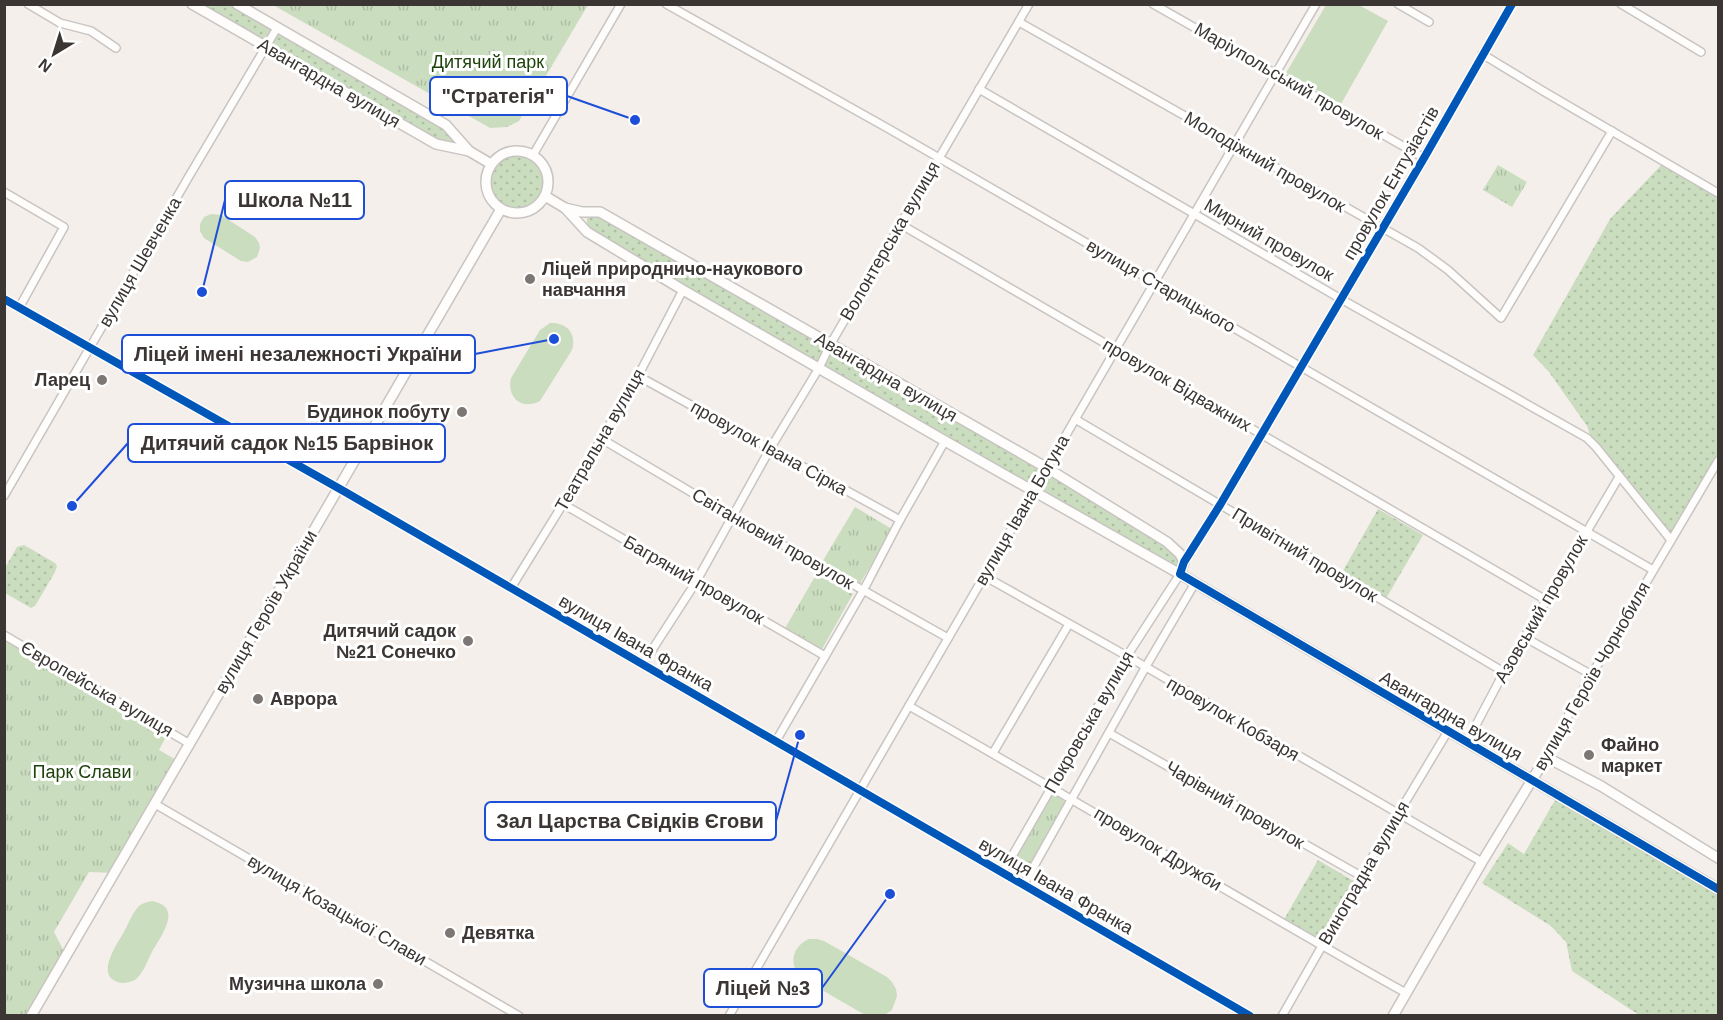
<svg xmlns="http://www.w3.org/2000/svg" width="1723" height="1020" viewBox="0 0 1723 1020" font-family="Arial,sans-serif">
	<defs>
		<pattern id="grass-dots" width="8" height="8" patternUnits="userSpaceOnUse" patternTransform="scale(1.5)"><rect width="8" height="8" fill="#caddbe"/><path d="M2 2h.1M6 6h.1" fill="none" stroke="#aebea4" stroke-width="1.8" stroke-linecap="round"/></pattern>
		<pattern id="park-tufts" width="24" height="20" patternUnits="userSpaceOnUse" patternTransform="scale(1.5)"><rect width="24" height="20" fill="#caddbe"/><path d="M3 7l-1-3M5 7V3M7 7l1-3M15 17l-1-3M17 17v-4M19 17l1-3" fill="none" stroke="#aebea4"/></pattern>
	</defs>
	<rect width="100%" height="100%" fill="#f5efec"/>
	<g fill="url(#grass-dots)">
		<path d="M192,5h45l209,120 23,26 -33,-7z"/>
		<circle cx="517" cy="182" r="28"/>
		<path d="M1666,160l52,30v268l-49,78 -68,-85 -11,-16 -3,-9 -38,-54 -16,-17 77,-136z"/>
		<path d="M600,212l447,256 133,86v20l-593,-342v-14z"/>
		<path d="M1378,509l45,26 -39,67 -44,-26z"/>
		<path d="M24,545l31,18 2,3 -2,6 -20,34 -4,2 -26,-15v-25l12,-21z"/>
		<path d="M1558,795l160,97v123h-79l-67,-44 -6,-29 -15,-16 -69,-43 26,-40 16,11z"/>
		<path d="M1318,860l34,20 2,4 -33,59 -39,-20z"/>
	</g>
	<g fill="url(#park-tufts)">
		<path d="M273,5h315l-69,116 -12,6 -17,1z"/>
		<path d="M1498,165l29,17 -15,25 -29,-17z"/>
		<path d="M855,507l37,22 -34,58 -37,-23z"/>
		<path d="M817,573l36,21 -32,57 -37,-21z"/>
		<path d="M5,635l164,96 -10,19 21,12 -65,111 -26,-1 -35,60 12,23 -36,60 -25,1z"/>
		<path d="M1048,791l15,9 2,4 -39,70 -4,2 -16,-9z"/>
	</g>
	<g fill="#caddbe">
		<path d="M1326,5h33l29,16 -47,83 -55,-31z"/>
		<path d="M211,214l10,1 34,22 4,6 1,5 -3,9 -9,5 -7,-1 -37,-23 -4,-7v-7l4,-7z"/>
		<path d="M550,323c17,-1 27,11 22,27l-32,51c-18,10 -34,-4 -29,-23l29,-48z"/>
		<path d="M152,901c32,6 9,35 0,51 -5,9 -9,22 -17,28 -4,2 -9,3 -13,3 -30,-5 -4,-40 3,-53 4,-8 8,-18 14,-24 4,-3 8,-4 13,-5z"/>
		<path d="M809,939h8l7,2 63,36 5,5 4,7 1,7 -5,14 -9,6 -18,-1 -62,-36c-15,-13 -12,-32 6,-40z"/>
	</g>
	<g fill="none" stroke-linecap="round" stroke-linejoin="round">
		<g stroke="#c8c4c1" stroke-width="10">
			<g id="street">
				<path d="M28,4l32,19 31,8 25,17"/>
				<path d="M666,4l223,125 764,441"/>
				<path d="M1153,4l271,154"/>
				<path d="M1398,4l31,18"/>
				<path d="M1621,4l80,48"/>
				<path d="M1019,22l399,226 30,22 53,48 111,-187"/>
				<path d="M1482,54l61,37 175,102"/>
				<path d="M979,89l362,210 246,139 9,9 75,93"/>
				<path d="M533,155l88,-151"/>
				<path d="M4,192l60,35 -45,81"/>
				<path d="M900,224l646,376"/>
				<path d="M4,299l343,194 903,523"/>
				<path d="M638,376l262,144"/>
				<path d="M1075,419l429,253"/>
				<path d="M600,438l133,79 215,121"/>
				<path d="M4,496l184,-318 89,-150"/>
				<path d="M563,504l262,152"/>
				<path d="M1184,562l36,-57 204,-347 88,-154"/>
				<path d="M984,576l143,80 355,206"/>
				<path d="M511,588l52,-84 75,-128 45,-86"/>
				<path d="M4,635l186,109"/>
				<path d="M1524,637l68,38"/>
				<path d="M643,664l53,-82 74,-133 49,-81 11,-23 199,-341"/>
				<path d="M909,706c167,94 330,194 497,287"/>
				<path d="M1109,733l252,143"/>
				<path d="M776,741l87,-150 37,-71 45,-79"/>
				<path d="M1467,742l37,-70 115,-195"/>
				<path d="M993,753l76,-129"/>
				<path d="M1546,757l29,-54 143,-242"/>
				<path d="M155,804l364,212"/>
				<path d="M1003,872l124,-216 53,-82"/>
				<path d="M1024,884l121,-216 50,-85"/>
				<path d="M729,1016l587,-1012"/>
				<path d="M1282,1016l40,-70 39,-70 87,-145"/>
			</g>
		</g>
		<g stroke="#c8c4c1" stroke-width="12">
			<g id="secondary">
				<path d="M192,4l244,140 33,7 22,13"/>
				<path d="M237,4l209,121 23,26"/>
				<circle cx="517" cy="182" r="31"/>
				<path d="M545,196l20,12 22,24 96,58 262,151 235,133"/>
				<path d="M565,208l17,4h18l447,256 120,74 13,12 4,8 -4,12 538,315"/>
				<path d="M31,1016l470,-807"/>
				<path d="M1393,1016l89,-154 64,-105 55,29 117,72"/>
			</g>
		</g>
		<use href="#street" stroke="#fefdfc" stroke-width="7"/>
		<use href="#secondary" stroke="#fefdfc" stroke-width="9"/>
		<g stroke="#fff" stroke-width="11">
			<g id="cycleway">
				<path d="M1512,4l-88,154 -204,347 -36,57 -4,12 538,315"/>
				<path d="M4,299l343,194 903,523"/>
			</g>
		</g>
		<use href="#cycleway" stroke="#0057b8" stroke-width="8"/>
	</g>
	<g fill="#7c7774" stroke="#fff" stroke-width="2">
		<circle cx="530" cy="279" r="6"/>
		<circle cx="102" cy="380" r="6"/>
		<circle cx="462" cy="412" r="6"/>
		<circle cx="468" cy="641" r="6"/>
		<circle cx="258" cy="699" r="6"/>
		<circle cx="1589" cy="755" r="6"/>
		<circle cx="450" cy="933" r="6"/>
		<circle cx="378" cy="984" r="6"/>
	</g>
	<g text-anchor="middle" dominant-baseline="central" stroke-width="6" stroke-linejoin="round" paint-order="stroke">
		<g font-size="18" fill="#1d420b" stroke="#fff">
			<text x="488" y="62">Дитячий парк</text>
			<text x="82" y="772">Парк Слави</text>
		</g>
		<g font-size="18" fill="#3b3634" stroke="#fff">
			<text transform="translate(1289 81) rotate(30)">Маріупольський провулок</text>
			<text transform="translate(329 83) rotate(30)">Авангардна вулиця</text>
			<text transform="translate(1265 162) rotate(30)">Молодіжний провулок</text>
			<text transform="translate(1391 183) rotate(-60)">провулок Ентузіастів</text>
			<text transform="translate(1269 240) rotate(30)">Мирний провулок</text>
			<text transform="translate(890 241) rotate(-60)">Волонтерська вулиця</text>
			<text transform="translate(140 262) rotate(-60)">вулиця Шевченка</text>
			<text transform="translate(1161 286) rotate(30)">вулиця Старицького</text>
			<text transform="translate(886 377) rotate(30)">Авангардна вулиця</text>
			<text transform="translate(1177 385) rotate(30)">провулок Відважних</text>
			<text transform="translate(600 440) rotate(-60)">Театральна вулиця</text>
			<text transform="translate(769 448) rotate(29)">провулок Івана Сірка</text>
			<text transform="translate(1022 510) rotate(-60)">вулиця Івана Богуна</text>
			<text transform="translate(773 539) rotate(30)">Світанковий провулок</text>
			<text transform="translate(1305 555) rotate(31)">Привітний провулок</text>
			<text transform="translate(694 580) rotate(30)">Багряний провулок</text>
			<text transform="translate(1541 609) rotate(-60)">Азовський провулок</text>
			<text transform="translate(266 612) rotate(-60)">вулиця Героїв України</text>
			<text transform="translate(636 643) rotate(30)">вулиця Івана Франка</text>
			<text transform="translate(1592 676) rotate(-60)">вулиця Героїв Чорнобиля</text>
			<text transform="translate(97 689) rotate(30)">Європейська вулиця</text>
			<text transform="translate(1451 716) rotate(30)">Авангардна вулиця</text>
			<text transform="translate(1233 719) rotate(30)">провулок Кобзаря</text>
			<text transform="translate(1089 722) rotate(-60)">Покровська вулиця</text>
			<text transform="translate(1235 805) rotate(30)">Чарівний провулок</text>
			<text transform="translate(1158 849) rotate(31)">провулок Дружби</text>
			<text transform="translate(1364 873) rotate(-60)">Виноградна вулиця</text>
			<text transform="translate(1056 886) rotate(30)">вулиця Івана Франка</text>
			<text transform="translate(337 910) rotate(30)">вулиця Козацької Слави</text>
		</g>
		<g font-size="18" font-weight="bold" fill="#3b3634" stroke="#fff" text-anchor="start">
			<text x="542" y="269">Ліцей природничо-наукового<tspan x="542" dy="21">навчання</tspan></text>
			<text x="90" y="380" text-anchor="end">Ларец</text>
			<text x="450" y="412" text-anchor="end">Будинок побуту</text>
			<text x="456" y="631" text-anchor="end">Дитячий садок<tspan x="456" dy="21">№21 Сонечко</tspan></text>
			<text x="270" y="699">Аврора</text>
			<text x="1601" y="745">Файно<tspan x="1601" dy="21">маркет</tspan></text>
			<text x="462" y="933">Девятка</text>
			<text x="366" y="984" text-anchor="end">Музична школа</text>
		</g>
	</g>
	<path fill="none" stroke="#1d4ed8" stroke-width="2" d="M635 120L567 96M202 292L225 200M554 339L475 354M72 506L128 443M800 735L776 821M890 894L822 988"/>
	<g fill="#1d4ed8" stroke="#fff" stroke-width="2">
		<circle cx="635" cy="120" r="6"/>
		<circle cx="202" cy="292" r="6"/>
		<circle cx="554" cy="339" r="6"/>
		<circle cx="72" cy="506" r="6"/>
		<circle cx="800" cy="735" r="6"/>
		<circle cx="890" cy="894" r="6"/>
	</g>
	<g fill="#fff" stroke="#1d4ed8" stroke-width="2">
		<rect x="430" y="77" width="137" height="38" rx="6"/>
		<rect x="225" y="181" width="139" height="38" rx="6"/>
		<rect x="122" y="335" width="353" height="38" rx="6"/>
		<rect x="128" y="424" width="317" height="38" rx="6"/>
		<rect x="485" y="802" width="291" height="38" rx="6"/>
		<rect x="704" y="969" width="118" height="38" rx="6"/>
	</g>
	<g font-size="20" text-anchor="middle" font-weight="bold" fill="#3b3634">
		<text x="498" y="103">"Стратегія"</text>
		<text x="295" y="207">Школа №11</text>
		<text x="298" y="361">Ліцей імені незалежності України</text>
		<text x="287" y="450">Дитячий садок №15 Барвінок</text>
		<text x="630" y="828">Зал Царства Свідків Єгови</text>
		<text x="763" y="995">Ліцей №3</text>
	</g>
	<rect width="1723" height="1020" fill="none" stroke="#3b3634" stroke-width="12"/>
	<g transform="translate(54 54) rotate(218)" stroke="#ffffff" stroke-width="4.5" paint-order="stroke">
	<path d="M0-4.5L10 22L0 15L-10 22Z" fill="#3b3634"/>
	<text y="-9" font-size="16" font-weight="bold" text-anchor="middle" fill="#3b3634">N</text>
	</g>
</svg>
